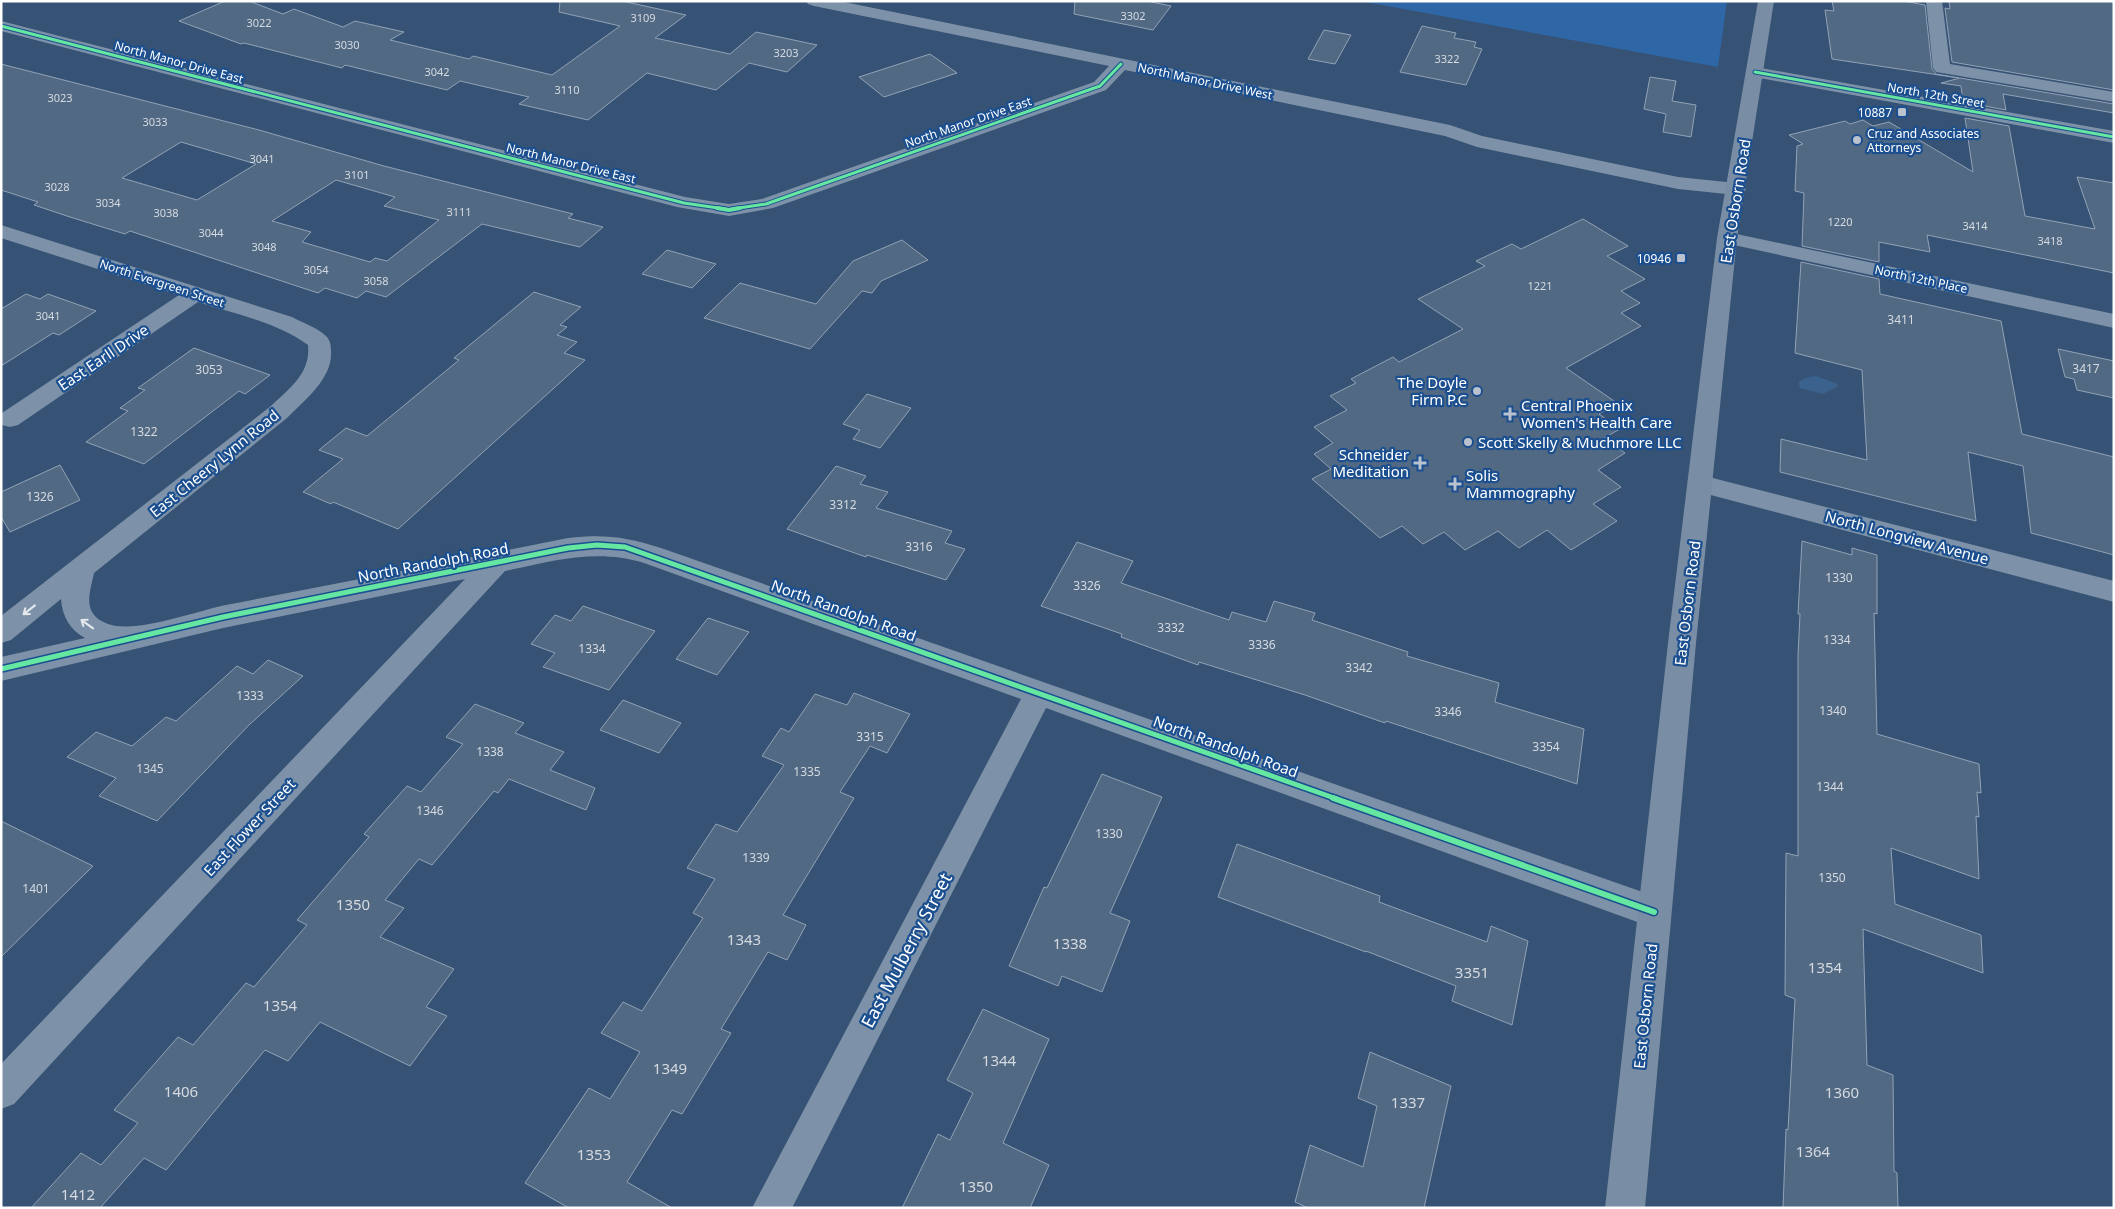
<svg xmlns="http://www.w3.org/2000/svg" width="2115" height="1209" viewBox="0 0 2115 1209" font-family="'Noto Sans',sans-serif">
	<rect width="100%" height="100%" fill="#365274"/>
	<path fill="#2f66a5" d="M1360,1h367l-9,66z"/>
	<path fill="#3b618d" d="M1816,376l22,8 -1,3 -14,7 -23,-6 -2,-6 10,-5z"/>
	<g fill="#526984" stroke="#92a2b6" fill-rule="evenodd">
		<path d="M225,1h24l34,13 11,-5 49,18 12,-6 49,11 -14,8 79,19 4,-3 79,19 68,-49 -61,-14 1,-11h62l64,14 -31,23 75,16 26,-22 61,13 -30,27 -38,-9 -33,27 -69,-17 -59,47 -69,-16 10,-7 -69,-16 -13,9 -102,-25 -3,3 -98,-25 -3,1 -62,-23z"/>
		<path d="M1075,1h72l24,5 -18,24 -79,-16z"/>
		<path d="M1832,1h71l22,4 7,64 4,5 23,4 -127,-19 -7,-49 9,1z"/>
		<path d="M1949,1h165v89l-162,-28 -7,-54 5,1z"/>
		<path d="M1422,26l34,7 -2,5 22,4 -2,5 8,2 -16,36 -66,-13z"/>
		<path d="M1324,30l27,5 -16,29 -27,-5z"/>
		<path d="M930,54l27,19 -73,24 -25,-20z"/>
		<path d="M1,64l258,66 125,36 189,48 -5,4 35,9 -23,20 -98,-23 -96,73 -20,-6 -9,7 -32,-10 -7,5 -188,-62 -5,3 -55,-17 -36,-12 4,-3 -37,-12zM181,142l75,22 -59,36 -75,-22zM336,180l59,17 -11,9 55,14 -52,41 -12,-3 -5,4 -68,-20 9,-10 -39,-11z"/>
		<path d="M1650,77l26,4 -4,20 24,4 -5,32 -28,-5 3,-18 -22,-5z"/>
		<path d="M1960,78l154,26v9l-111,-19 3,16 -43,-8 -2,-16 -20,-3z"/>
		<path d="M1965,118l44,8 16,90 70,13 -18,-52 37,6v90l-187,-38 3,17 -51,-10v20l-77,-16 2,-53 -9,-2 2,-45 6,-2 -14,-9 56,-14 5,3 13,-4 10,6 16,-4 84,50z"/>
		<path d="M1583,219l45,27 -21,10 38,23 -24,12 19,12 -19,10 20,13 -75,42 51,35 -18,11 21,15 -16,9 21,15 -27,17 23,17 -28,17 24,17 -46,29 -24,-20 -28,18 -21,-17 -33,19 -21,-18 -21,12 -21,-18 -22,12 -68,-59 19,-10 -17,-15 19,-11 -19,-16 33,-17 -17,-14 26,-13 -5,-4 42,-22 6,5 64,-33 -45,-30 67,-33 -9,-5 36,-17 9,5z"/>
		<path d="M902,240l26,20 -47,21 -9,12 -10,-2 -52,58 -106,-31 36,-35 76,21 37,-43z"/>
		<path d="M667,250l49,14 -24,24 -50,-14z"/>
		<path d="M1801,262l78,17 1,15 121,27 21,113 92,23v98l-83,-22 -8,-67 -55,-14 8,69 -196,-49 1,-33 86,21 -5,-90 -67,-17z"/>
		<path d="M534,292l47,15 -21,18 7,2 -10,8 20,7 -13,11 21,7 -187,169 -65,-27 -2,2 -28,-12 40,-33 -24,-9 27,-22 21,8 92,-76 -5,-2z"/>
		<path d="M26,294l14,5 8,-5 48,17 -37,24 -6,-2 -52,33v-57z"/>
		<path d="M194,348l76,27 -25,19 -6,-3 -95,73 -58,-22 42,-31 -8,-3 25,-18 -7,-2z"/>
		<path d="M2058,349l56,12v37l-37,-8 -3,-11 -9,-2z"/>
		<path d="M867,394l44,14 -31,40 -27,-9 7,-9 -17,-6z"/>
		<path d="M60,465l20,35 -70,32 -9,-15v-25z"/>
		<path d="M836,466l30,10 -6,8 28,8 -12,16 76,23 -7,12 20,6 -19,31 -79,-25 -1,2 -79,-28z"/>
		<path d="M1802,541l50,14v-7l25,7v59l-3,-1 3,121 102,30 2,29 -4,-1 2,25 -3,-1 3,63 -88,-31 4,56 86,31 2,38 -120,-44 4,136 26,10 1,96 3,2 1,35h-115l3,-79 2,1 7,-131 -10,-4 1,-142 12,3v-200l2,-42h-2z"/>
		<path d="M1077,542l56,19 -12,22 108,37 3,-8 34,10 8,-21 41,12 -3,7 96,32 -1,4 92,27 -4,19 89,27 -7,55 -191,-63 -1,2 -80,-28 -106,-33 -1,3 -77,-28 1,-3 -81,-28z"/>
		<path d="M583,606l72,25 -46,59 -66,-23 12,-14 -24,-9 24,-29 16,6z"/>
		<path d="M708,618l41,14 -32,43 -41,-16z"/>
		<path d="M268,660l35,16 -54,49 -92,96 -58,-25 17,-18 -49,-21 29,-25 36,14 34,-29 10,4 61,-55 16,8z"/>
		<path d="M854,693l56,21 -23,39 -17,-7 -30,46 14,6 -71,117 23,10 -19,35 -19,-8 -47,77 10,4 -49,81 -10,-4 -45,72 45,26h-103l-44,-25 64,-95 21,11 30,-47 -39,-19 22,-31 19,9 61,-93 -10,-5 22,-34 -28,-11 29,-44 21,8 47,-67 -22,-9 19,-28 8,4 26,-38 32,11z"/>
		<path d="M623,700l58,23 -22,30 -59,-23z"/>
		<path d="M475,704l49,19 -9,10 49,19 -14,18 45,18 -9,22 -77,-31 -11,14 -4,-2 -62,74 -13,-6 -34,41 19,8 -24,29 74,32 -28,38 21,9 -37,50 -90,-44 -32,39 -23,-11 -99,120 -22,-12 -44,50h-69l50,-55 20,12 37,-42 -24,-13 64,-73 15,8 53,-62 8,4 53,-62 -10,-5 72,-83 -5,-3 43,-48 14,6 42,-48 -17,-7z"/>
		<path d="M1102,774l60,23 -52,116 20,8 -28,71 -40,-16 -4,10 -49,-20 35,-79 3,1z"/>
		<path d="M1,821l92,45 -92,91z"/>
		<path d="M1237,844l143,52 -1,6 108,40 4,-16 37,15 -16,84 -60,-24 4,-15 -90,-35v1l-148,-55z"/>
		<path d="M983,1009l66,30 -46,104 46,22 -19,43h-128l36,-74 12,6 23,-47 -26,-13z"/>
		<path d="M1370,1052l81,34 -27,122h-116l-13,-6 15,-57 53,22 14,-61 -19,-8z"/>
	</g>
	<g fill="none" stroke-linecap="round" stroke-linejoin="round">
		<g fill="#7d92a8" fill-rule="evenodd">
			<path d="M806,1h33l611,124 32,11 196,41 58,6 7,2 3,4 -3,4 -7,2 -58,-6 -201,-42 -32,-11 -320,-66 -19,20 -333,118 -44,8 -52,-9 -676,-176v-10l684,176 44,7 33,-5 332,-117 15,-16 -295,-60 -6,-2z"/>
			<path d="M1926,1h16l8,63 164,28v10l-178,-30 -3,-4z"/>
			<path d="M1,225l291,92c11,6 24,10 34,19 4,4 5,9 5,15 2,27 -26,49 -44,67l-193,155c-5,23 -12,41 14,51 28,10 88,-13 118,-19 114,-22 228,-44 342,-67 37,-4 58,-1 93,10l993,348 12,5 5,11 -5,11 -12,5 -608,-220 -254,500h-40l269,-509 -377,-136c-47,-15 -92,-2 -139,8l-491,533 -13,5v-45l464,-485 -242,49 -222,53v-24l84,-19c-15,-8 -23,-22 -24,-39l-50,41 -10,3v-27l270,-210c19,-18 40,-33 37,-61 -32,-23 -73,-31 -110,-43l-180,123 -8,2 -8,-2v-12l177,-118 -178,-57z"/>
			<path d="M1727,232l387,82v14l-394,-86 -3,-4 3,-4z"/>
			<path d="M1701,475l413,106v21l-422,-112 -4,-6 4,-6z"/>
		</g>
		<path fill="#7d92a8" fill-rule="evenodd" d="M1755,67l359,64v12l-365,-67 -3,-4 3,-4z"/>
		<path fill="#798da4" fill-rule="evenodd" d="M1758,1h16l-37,237 -41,405 -51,565h-40l63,-565 49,-405z"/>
		<g stroke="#1b4f8f" stroke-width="5">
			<g id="cycleway-far3">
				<path d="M1,26l683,177 41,6"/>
				<path d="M1755,72l359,65"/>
				<path d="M732,209l34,-5 334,-118 21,-22"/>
			</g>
		</g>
		<g stroke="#1b4f8f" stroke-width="6">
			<path id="cycleway-far2" d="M717,208l12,2 11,-2"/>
		</g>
		<g stroke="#1b4f8f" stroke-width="8">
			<path id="cycleway-far1" d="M1,669l222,-52 345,-69 29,-3 28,2 712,252"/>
		</g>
		<g stroke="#1b4f8f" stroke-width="9">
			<path id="cycleway" d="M1333,798l321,114"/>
		</g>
		<use href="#cycleway-far3" stroke="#66e7a1" stroke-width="3"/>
		<use href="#cycleway-far2" stroke="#66e7a1" stroke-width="4"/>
		<use href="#cycleway-far1" stroke="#66e7a1" stroke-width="5"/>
		<use href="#cycleway" stroke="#66e7a1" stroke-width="6"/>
	</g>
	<defs><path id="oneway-shaft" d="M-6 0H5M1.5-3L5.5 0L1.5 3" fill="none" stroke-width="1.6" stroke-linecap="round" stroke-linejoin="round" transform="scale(1.25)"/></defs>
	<g stroke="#e5e9ee">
		<use href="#oneway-shaft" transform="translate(29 610) rotate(142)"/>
		<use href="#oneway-shaft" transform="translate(87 624) rotate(-144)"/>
	</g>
	<g fill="#b9c2ce" stroke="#1b4f8f" stroke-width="2">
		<rect x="1897" y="107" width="10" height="10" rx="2.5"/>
		<circle cx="1857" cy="140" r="5"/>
		<rect x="1676" y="253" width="10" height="10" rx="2.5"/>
		<circle cx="1477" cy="391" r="5"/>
		<path d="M1507.5 406.5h5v5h5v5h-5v5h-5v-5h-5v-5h5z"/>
		<circle cx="1468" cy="442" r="5"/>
		<path d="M1417.5 455.5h5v5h5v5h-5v5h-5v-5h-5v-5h5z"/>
		<path d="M1452.5 476.5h5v5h5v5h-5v5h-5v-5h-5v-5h5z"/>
	</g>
	<g text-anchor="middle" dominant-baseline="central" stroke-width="4.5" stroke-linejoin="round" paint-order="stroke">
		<g font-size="11" fill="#d4dae0">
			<text x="1133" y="15">3302</text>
			<text x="643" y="17">3109</text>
			<text x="259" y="22">3022</text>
			<text x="347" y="44">3030</text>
			<text x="786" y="52">3203</text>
			<text x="1447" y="58">3322</text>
			<text x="437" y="71">3042</text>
			<text x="567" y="89">3110</text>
			<text x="60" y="97">3023</text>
			<text x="155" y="121">3033</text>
			<text x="262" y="158">3041</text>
			<text x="357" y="174">3101</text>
			<text x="57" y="186">3028</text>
			<text x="108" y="202">3034</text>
			<text x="459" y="211">3111</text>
			<text x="166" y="212">3038</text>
			<text x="1840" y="221">1220</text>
			<text x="1975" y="225">3414</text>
			<text x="211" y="232">3044</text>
			<text x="2050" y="240">3418</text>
			<text x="264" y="246">3048</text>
			<text x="316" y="269">3054</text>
			<text x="376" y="280">3058</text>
			<text x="1540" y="285">1221</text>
			<text x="48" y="315">3041</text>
		</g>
		<g font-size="12" fill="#fff" stroke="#1b4f8f">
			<text transform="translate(179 62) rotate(15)">North Manor Drive East</text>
			<text transform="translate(1205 81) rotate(12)">North Manor Drive West</text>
			<text transform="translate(1936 95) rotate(10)">North 12th Street</text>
			<text transform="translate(968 122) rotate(-19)">North Manor Drive East</text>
			<text transform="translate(571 163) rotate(14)">North Manor Drive East</text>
			<text transform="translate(1921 279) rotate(12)">North 12th Place</text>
			<text transform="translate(162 283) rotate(18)">North Evergreen Street</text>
		</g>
		<g font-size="12" fill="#fff" stroke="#1b4f8f" text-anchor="end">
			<text x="1892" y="112">10887</text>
			<text x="1867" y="133" text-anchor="start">Cruz and Associates<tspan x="1867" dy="14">Attorneys</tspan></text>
			<text x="1671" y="258">10946</text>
		</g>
		<g font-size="12" fill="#d4dae0">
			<text x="1901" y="319">3411</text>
			<text x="2086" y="368">3417</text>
			<text x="209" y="369">3053</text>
			<text x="144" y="431">1322</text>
			<text x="40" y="496">1326</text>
			<text x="843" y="504">3312</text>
			<text x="919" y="546">3316</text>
			<text x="1839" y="577">1330</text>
			<text x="1087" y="585">3326</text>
			<text x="1171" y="627">3332</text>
			<text x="1837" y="639">1334</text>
			<text x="1262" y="644">3336</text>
			<text x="592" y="648">1334</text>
			<text x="1359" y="667">3342</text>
			<text x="250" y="695">1333</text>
			<text x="1833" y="710">1340</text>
			<text x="1448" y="711">3346</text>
			<text x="870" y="736">3315</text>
			<text x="1546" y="746">3354</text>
			<text x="490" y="751">1338</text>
			<text x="150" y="768">1345</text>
			<text x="807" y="771">1335</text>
			<text x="1830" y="786">1344</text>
			<text x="430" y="810">1346</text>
			<text x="1109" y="833">1330</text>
			<text x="756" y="857">1339</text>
			<text x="1832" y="877">1350</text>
			<text x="36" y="888">1401</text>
		</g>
		<g font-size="15" fill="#fff" stroke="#1b4f8f">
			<text transform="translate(1735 201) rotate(-81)">East Osborn Road</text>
			<text transform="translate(103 357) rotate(-34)">East Earll Drive</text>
			<text transform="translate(214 463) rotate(-39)">East Cheery Lynn Road</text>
			<text transform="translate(1907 537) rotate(15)">North Longview Avenue</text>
			<text transform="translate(433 562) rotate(-11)">North Randolph Road</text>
			<text transform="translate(1687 603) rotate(-83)">East Osborn Road</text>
			<text transform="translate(844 610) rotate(20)">North Randolph Road</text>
			<text transform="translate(1226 746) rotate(20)">North Randolph Road</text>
			<text transform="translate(249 827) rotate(-47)">East Flower Street</text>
			<text transform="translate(1645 1006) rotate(-84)">East Osborn Road</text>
		</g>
		<g font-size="15" fill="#fff" stroke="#1b4f8f" text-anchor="start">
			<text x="1467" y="382" text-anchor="end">The Doyle<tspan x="1467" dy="17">Firm P.C</tspan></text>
			<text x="1521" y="405">Central Phoenix<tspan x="1521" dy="17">Women's Health Care</tspan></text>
			<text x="1478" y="442">Scott Skelly &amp; Muchmore LLC</text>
			<text x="1409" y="454" text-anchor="end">Schneider<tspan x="1409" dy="17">Meditation</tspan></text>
			<text x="1466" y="475">Solis<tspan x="1466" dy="17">Mammography</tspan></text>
		</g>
		<g font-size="15" fill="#d4dae0">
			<text x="353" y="904">1350</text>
			<text x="744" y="939">1343</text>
			<text x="1070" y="943">1338</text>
			<text x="1825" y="967">1354</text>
			<text x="1472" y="972">3351</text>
			<text x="280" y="1005">1354</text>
			<text x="999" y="1060">1344</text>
			<text x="670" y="1068">1349</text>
			<text x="181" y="1091">1406</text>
			<text x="1842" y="1092">1360</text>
			<text x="1408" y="1102">1337</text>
			<text x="1813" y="1151">1364</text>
			<text x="594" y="1154">1353</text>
			<text x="976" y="1186">1350</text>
			<text x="78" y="1194">1412</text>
		</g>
		<g font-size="18" fill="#fff" stroke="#1b4f8f">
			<text transform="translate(906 950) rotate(-62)">East Mulberry Street</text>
		</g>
	</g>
	<rect width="2115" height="1209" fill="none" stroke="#ffffff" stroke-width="5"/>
</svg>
